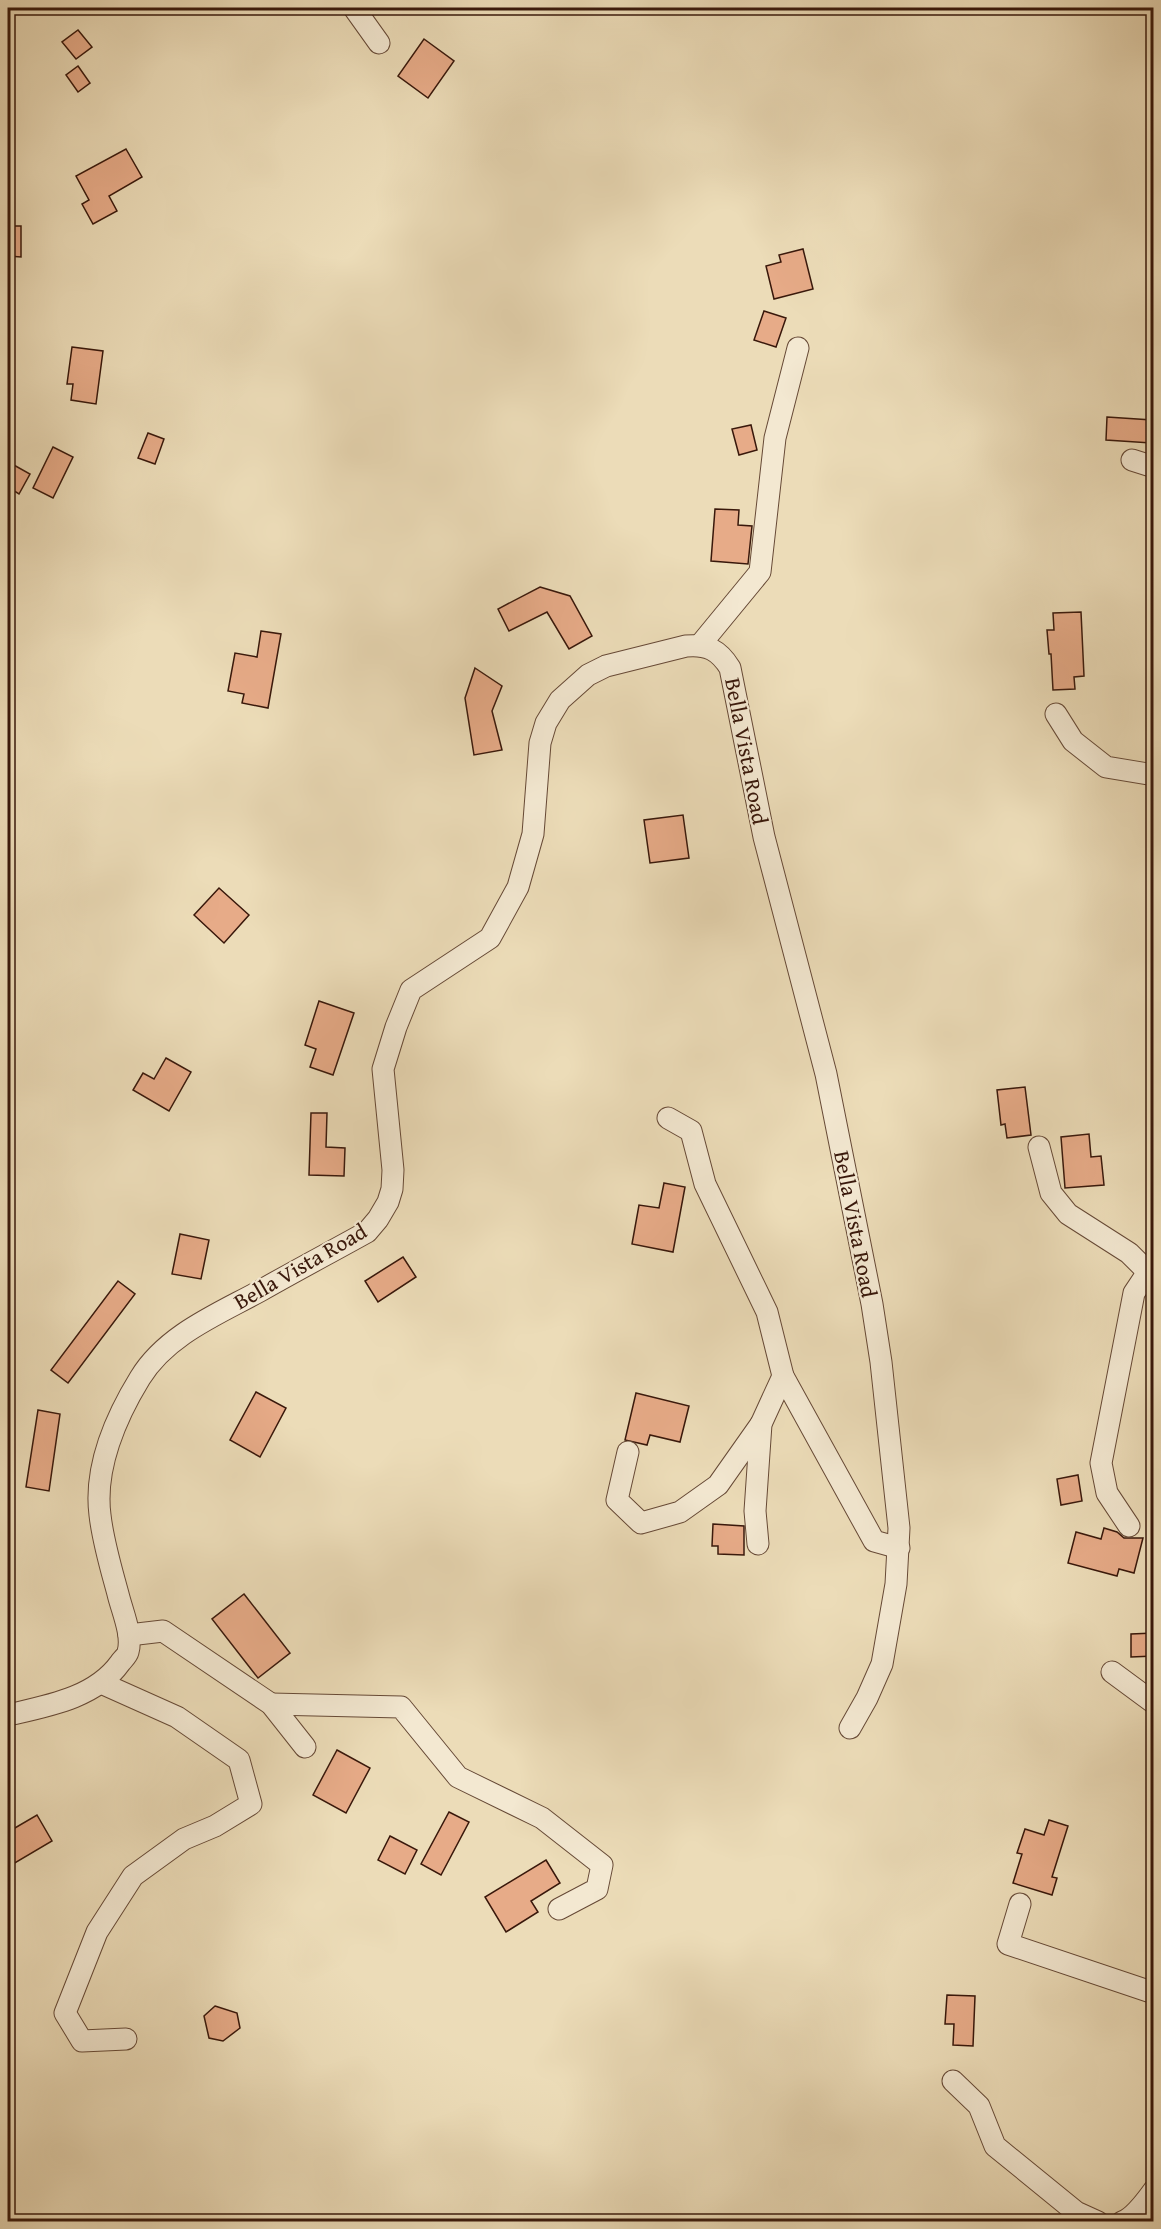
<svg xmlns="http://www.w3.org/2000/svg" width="1161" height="2229" viewBox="0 0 1161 2229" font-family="'Gentium Book Plus',serif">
	<rect width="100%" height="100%" fill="#ecdcb8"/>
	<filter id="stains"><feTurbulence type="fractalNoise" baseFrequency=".00333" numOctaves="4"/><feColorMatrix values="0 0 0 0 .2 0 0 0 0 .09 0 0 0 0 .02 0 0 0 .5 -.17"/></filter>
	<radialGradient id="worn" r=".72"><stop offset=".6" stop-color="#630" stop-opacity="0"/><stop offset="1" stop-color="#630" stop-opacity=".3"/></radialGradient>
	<g fill="#e7ab88" stroke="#39180b" stroke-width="1.5">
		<path d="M78,30l14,17 -16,12 -14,-17z"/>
		<path d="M424,39l30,22 -26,37 -30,-22z"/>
		<path d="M78,66l12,17 -12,9 -12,-17z"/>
		<path d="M126,149l16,28 -33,19 8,15 -24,13 -11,-20 7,-4 -13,-24z"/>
		<path d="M8,226h13v31l-13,-1z"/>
		<path d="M803,249l10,40 -39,10 -8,-33 15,-4 -2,-7z"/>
		<path d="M764,311l22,7 -10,29 -22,-7z"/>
		<path d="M72,347l31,4 -7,53 -25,-4 2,-16h-6z"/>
		<path d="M1107,417l45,3 -1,23 -45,-3z"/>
		<path d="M751,425l6,25 -18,5 -7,-26z"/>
		<path d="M148,433l16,6 -9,25 -17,-6z"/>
		<path d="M53,447l20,10 -20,41 -20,-10z"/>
		<path d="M12,464l18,10 -11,20 -11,-7v-14z"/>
		<path d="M715,509l24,1 -1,15 14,1 -4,38 -37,-3z"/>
		<path d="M540,587l30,9 22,40 -23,13 -22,-37 -38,19 -11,-22z"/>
		<path d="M1081,612l3,64 -10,1 1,12 -22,1 -2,-36h-2l-2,-24h7l-1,-17z"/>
		<path d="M261,631l20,3 -13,74 -26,-5 2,-9 -16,-3 7,-38 22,4z"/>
		<path d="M475,668l27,18 -10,25 10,39 -28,5 -9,-57z"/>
		<path d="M683,815l6,43 -39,5 -6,-43z"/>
		<path d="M219,888l30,27 -25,28 -30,-28z"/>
		<path d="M319,1001l35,12 -21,62 -23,-8 6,-18 -11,-4z"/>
		<path d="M166,1058l25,14 -22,39 -36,-21 10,-17 11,6z"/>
		<path d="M1025,1087l6,48 -24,3 -2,-14 -4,1 -4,-35z"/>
		<path d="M311,1113h16l-1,34 19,1 -1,28 -35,-1z"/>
		<path d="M1089,1134l2,23 10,-1 3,29 -39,3 -4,-51z"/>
		<path d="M664,1183l21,4 -12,65 -41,-8 7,-39 20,3z"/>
		<path d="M180,1234l29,6 -8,39 -29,-5z"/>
		<path d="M403,1257l13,20 -38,25 -13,-21z"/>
		<path d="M118,1281l17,13 -67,89 -17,-13z"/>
		<path d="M256,1392l30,16 -26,49 -30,-17z"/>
		<path d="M636,1393l53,13 -9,36 -30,-7 -3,10 -22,-5z"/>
		<path d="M38,1410l22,4 -11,77 -23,-4z"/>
		<path d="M1078,1475l4,26 -21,4 -4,-26z"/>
		<path d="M713,1524l31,2v29l-26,-1v-8h-6z"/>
		<path d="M1104,1528l13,4 7,6h19l-9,35 -15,-4 -2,7 -49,-13 8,-31 25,7z"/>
		<path d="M244,1594l46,59 -32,25 -46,-59z"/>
		<path d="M1154,1633v23l-23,1v-23z"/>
		<path d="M337,1750l33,18 -24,45 -33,-18z"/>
		<path d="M449,1812l20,10 -28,53 -20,-11z"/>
		<path d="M37,1815l15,26 -44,26v-35z"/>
		<path d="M1049,1820l19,6 -16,51 5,1 -5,17 -39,-12 9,-29 -5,-1 8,-24 19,6z"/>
		<path d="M390,1836l27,14 -12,24 -27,-14z"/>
		<path d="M546,1860l14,23 -29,18 7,11 -32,20 -21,-35z"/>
		<path d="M947,1995l28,1 -2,50 -20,-1 1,-21h-9z"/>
		<path d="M215,2006l22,7 3,15 -17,13 -14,-3 -5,-22z"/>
	</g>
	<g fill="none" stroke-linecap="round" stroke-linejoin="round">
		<g stroke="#664936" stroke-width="23">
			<g id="minor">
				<path d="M354,8l25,35"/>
				<path d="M1132,460l22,7"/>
				<path d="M700,645l60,-73 15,-134 23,-90"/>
				<path d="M1056,714l17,27 33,26 48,8"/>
				<path d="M668,1118l23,13 14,53 62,128 16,64 91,165 25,7"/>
				<path d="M1039,1147l12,46 17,21 61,39 19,19 6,1"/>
				<path d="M628,1452l-11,48 24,23 39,-11 38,-27 43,-61"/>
				<path d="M1129,1526l-22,-33 -6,-30 33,-170 14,-21"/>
				<path d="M758,1544l-3,-33 6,-87 22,-48"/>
				<path d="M129,1635l34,-4 108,73 34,43"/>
				<path d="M1112,1672l42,31"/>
				<path d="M101,1683l76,34 62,43 12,44 -36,22 -31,13 -51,37 -36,56 -32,81 17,28 44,-2"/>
				<path d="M271,1704l130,3 57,70 84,41 60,47 -5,24 -38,20"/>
				<path d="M8,1715c39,-9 87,-17 112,-52 2,-3 7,-7 8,-11 5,-17 -6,-41 -10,-58 -7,-26 -15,-52 -18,-79 -6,-47 16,-98 40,-137 26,-43 78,-64 120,-87 35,-20 71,-39 107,-59l11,-13 10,-17 4,-13 1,-19 -10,-101 13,-42 15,-37 79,-52 28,-51 15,-53 7,-91 6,-20 14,-23 28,-25 18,-9 80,-20c21,-2 33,4 44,22l34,169 62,237 46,230 9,58 18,166 -3,56 -14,80 -15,34 -17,30"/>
				<path d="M1020,1904l-12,40 146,49"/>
				<path d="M953,2081l26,25 16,40 81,66 22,10"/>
				<path d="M1122,2222c12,-4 24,-21 32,-32"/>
			</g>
		</g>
		<use href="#minor" stroke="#f3e8d1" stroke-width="21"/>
	</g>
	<g text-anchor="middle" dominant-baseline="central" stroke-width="4.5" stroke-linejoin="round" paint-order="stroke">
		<g font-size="22" fill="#39180b" stroke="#f3e8d1">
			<text transform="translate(747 751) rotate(79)">Bella Vista Road</text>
			<text transform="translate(856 1224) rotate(79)">Bella Vista Road</text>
			<text transform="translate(300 1266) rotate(-30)">Bella Vista Road</text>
		</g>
	</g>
	<rect width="1161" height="2229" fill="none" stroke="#ecdcb8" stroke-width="30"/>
	<rect x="9" y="9" width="1143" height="2211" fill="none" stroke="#39180b" stroke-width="3"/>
	<rect x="15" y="15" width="1131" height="2199" fill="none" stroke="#39180b" stroke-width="1.5"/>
	<rect width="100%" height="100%" filter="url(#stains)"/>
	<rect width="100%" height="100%" fill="url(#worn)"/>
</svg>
